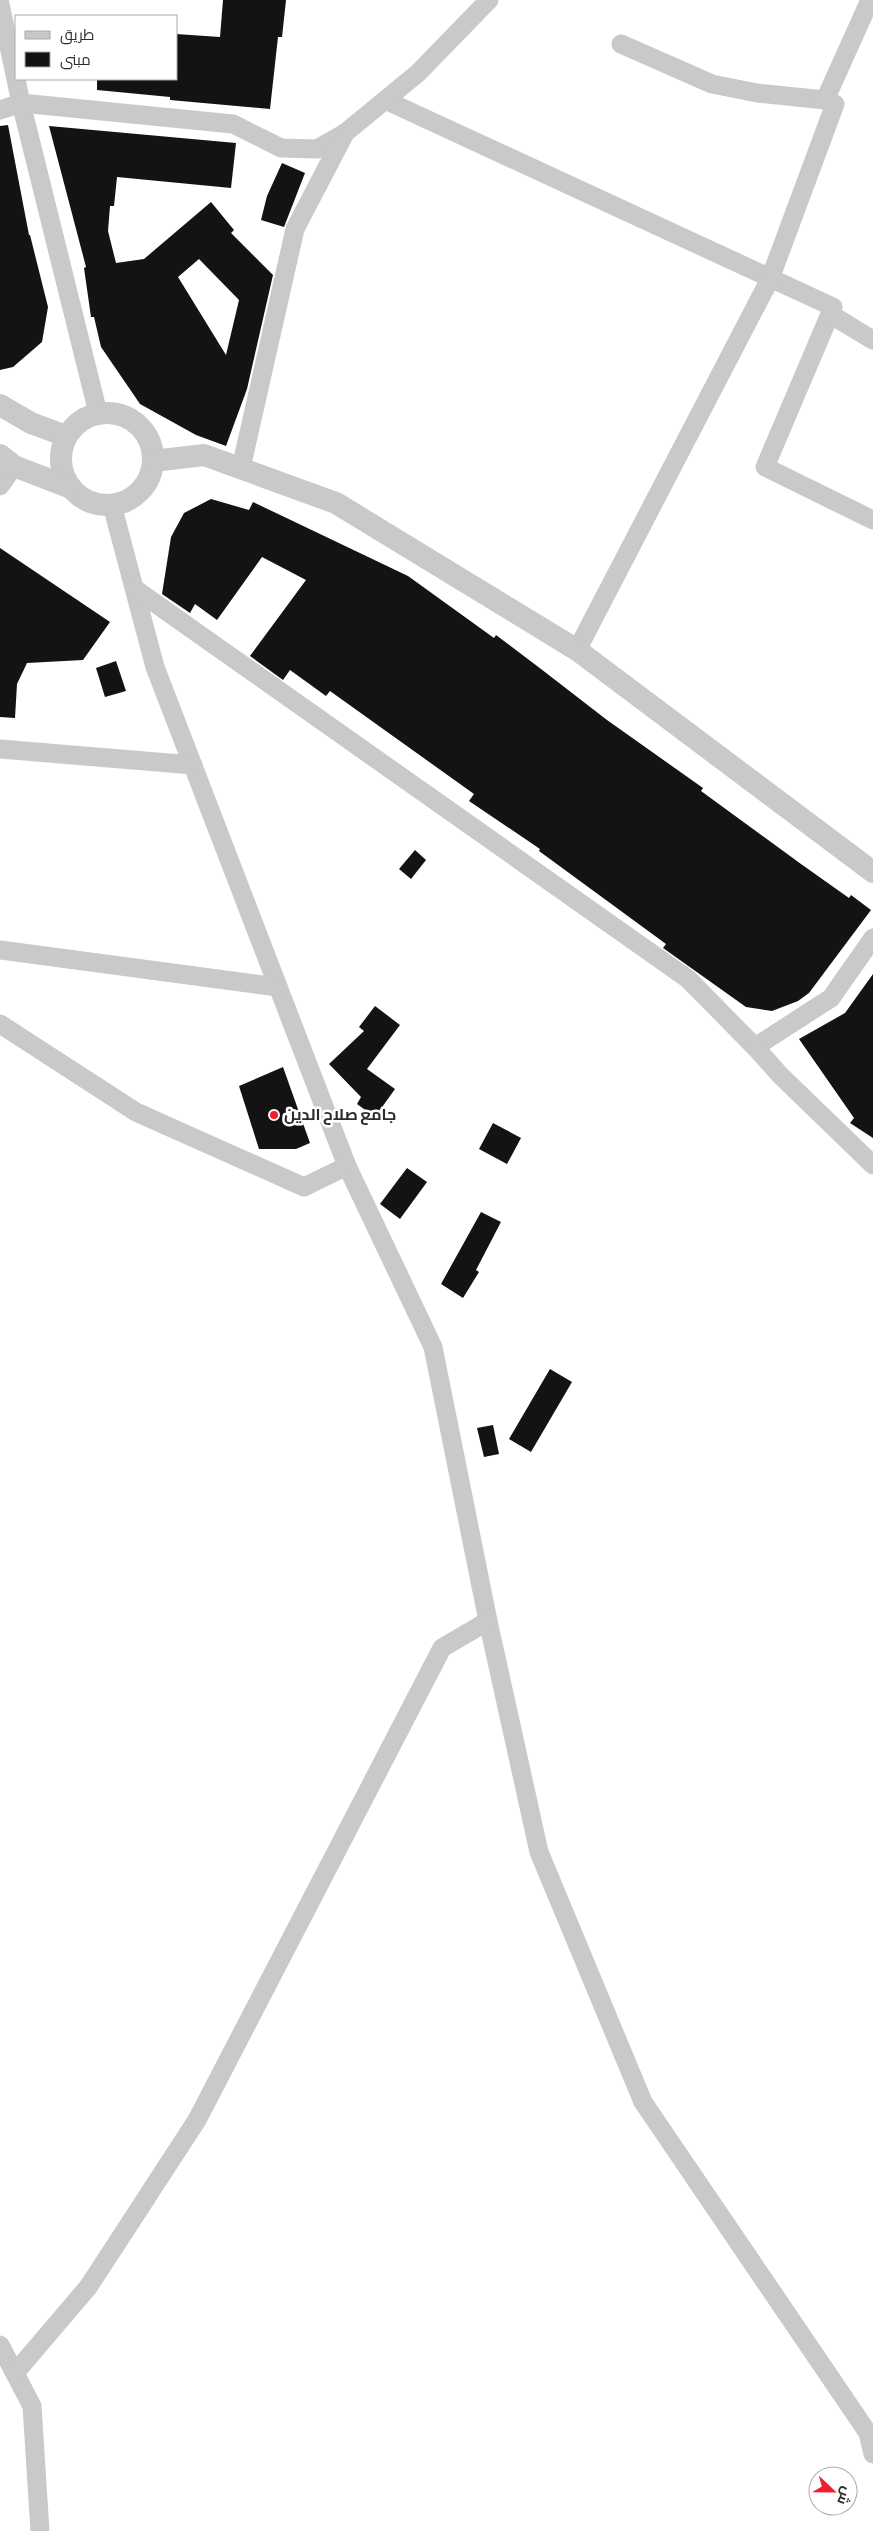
<svg xmlns="http://www.w3.org/2000/svg" width="873" height="2531" viewBox="0 0 873 2531" font-family="'Sofia Sans Condensed',Cairo,sans-serif">
	<rect width="100%" height="100%" fill="#fff"/>
	<g fill="#131313" fill-rule="evenodd">
		<path d="M223,0h63l-4,37h-4l-8,72 -100,-9v-3l-73,-7v-11h79v-45l44,3z"/>
		<path d="M8,125l21,110h1l18,72 -6,35 -29,25 -13,3v-244z"/>
		<path d="M49,126l187,17 -5,45 -114,-11 -3,29h-4l-2,25 8,32 28,-4 67,-57 23,28 -3,3 42,42 -26,114 -21,57 -30,-11 -56,-31 -39,-57 -7,-30h-3l-7,-49 2,-1zM199,259l40,41 -13,55 -48,-78z"/>
		<path d="M282,163l23,10 -21,54 -23,-7 6,-24z"/>
		<path d="M211,499l38,11 4,-8 155,74 86,62 2,-3 45,34 66,51 96,68 -2,3 100,73 48,34 2,-3 20,15 -62,83 -11,8 -26,10 -26,-4 -83,-59 3,-4 -127,-93 1,-2 -71,-48 5,-7 -144,-103 -4,5 -36,-26 -7,10 -33,-24 56,-76 -44,-23 -45,63 -22,-16 -5,9 -28,-19 9,-57 13,-24z"/>
		<path d="M0,548l110,74 -27,38 -56,3 -10,21 -2,34 -15,-1z"/>
		<path d="M116,661l10,30 -21,6 -9,-29z"/>
		<path d="M415,850l11,10 -15,19 -12,-10z"/>
		<path d="M873,974v164l-23,-15 4,-5 -55,-79 46,-26z"/>
		<path d="M375,1006l25,19 -33,44 28,20 -20,28 -18,-13 4,-7 -32,-33 35,-33 -5,-4z"/>
		<path d="M283,1067l27,76 -14,6h-37l-20,-63z"/>
		<path d="M493,1123l28,15 -14,26 -28,-15z"/>
		<path d="M407,1168l20,14 -27,37 -20,-15z"/>
		<path d="M481,1212l20,10 -25,48 3,2 -16,26 -22,-14z"/>
		<path d="M550,1369l22,13 -41,70 -22,-13z"/>
		<path d="M493,1425l6,29 -15,3 -7,-29z"/>
	</g>
	<g fill="none" stroke-linecap="round" stroke-linejoin="round">
		<g stroke="#c9c9c9" stroke-width="19">
			<path d="M0,4l21,99 77,310"/>
			<path d="M621,44l91,40 45,9 68,7"/>
			<path d="M385,100l448,207 -68,160 108,53"/>
			<path d="M0,110l21,-7 212,21 48,24 36,1 28,-16"/>
			<path d="M830,314l43,26"/>
			<path d="M241,468l54,-239 50,-96 73,-60 71,-73"/>
			<path d="M0,486l14,-20"/>
			<path d="M112,505l43,162 192,499 86,181 55,274 51,231 104,250 225,331 5,21"/>
			<path d="M135,589l553,390 67,68 76,-49 42,-60"/>
			<path d="M577,650l193,-371 65,-175 -10,-4 45,-100"/>
			<path d="M0,749l193,16"/>
			<path d="M0,950l278,37"/>
			<path d="M0,1024l136,88 168,75 43,-21"/>
			<path d="M755,1047l25,28 93,90"/>
			<path d="M0,2345l32,61 8,125"/>
			<path d="M15,2373l74,-87 108,-166 245,-472 46,-27"/>
		</g>
		<g stroke="#c9c9c9" stroke-width="22">
			<path d="M0,405l31,18 35,13"/>
			<circle cx="107" cy="459" r="46"/>
			<path d="M0,455l14,11 57,22"/>
			<path d="M153,461l51,-6 132,48 241,147 296,222"/>
		</g>
	</g>
	<circle fill="#f51c2b" stroke="#fff" stroke-width="2" cx="274" cy="1115" r="5"/>
	<g text-anchor="middle" dominant-baseline="central" stroke-width="5" stroke-linejoin="round" paint-order="stroke">
		<g font-size="16" font-weight="bold" fill="#2c2c2c" stroke="#fff" text-anchor="start">
			<text x="284" y="1115">جامع صلاح الدين</text>
		</g>
	</g>
	<rect x="15" y="15" width="162" height="65" fill="#ffffff" stroke="#ababab"/>
	<rect x="25" y="31" width="25" height="8" fill="#c9c9c9" stroke="#ababab"/>
	<text x="60" y="40" font-size="15" fill="#2c2c2c">طريق</text>
	<rect x="25" y="52" width="25" height="15" fill="#131313" stroke="#ababab"/>
	<text x="60" y="65" font-size="15" fill="#2c2c2c">مبنى</text>
	<g transform="translate(833 2491) rotate(112)"><circle r="24" fill="#ffffff" stroke="#ababab"/>
	<path d="M0-4L9 19L0 12L-9 19Z" fill="#f51c2b"/>
	<text y="-8" font-size="14" font-weight="bold" text-anchor="middle" fill="#2c2c2c">ش</text>
	</g>
</svg>
